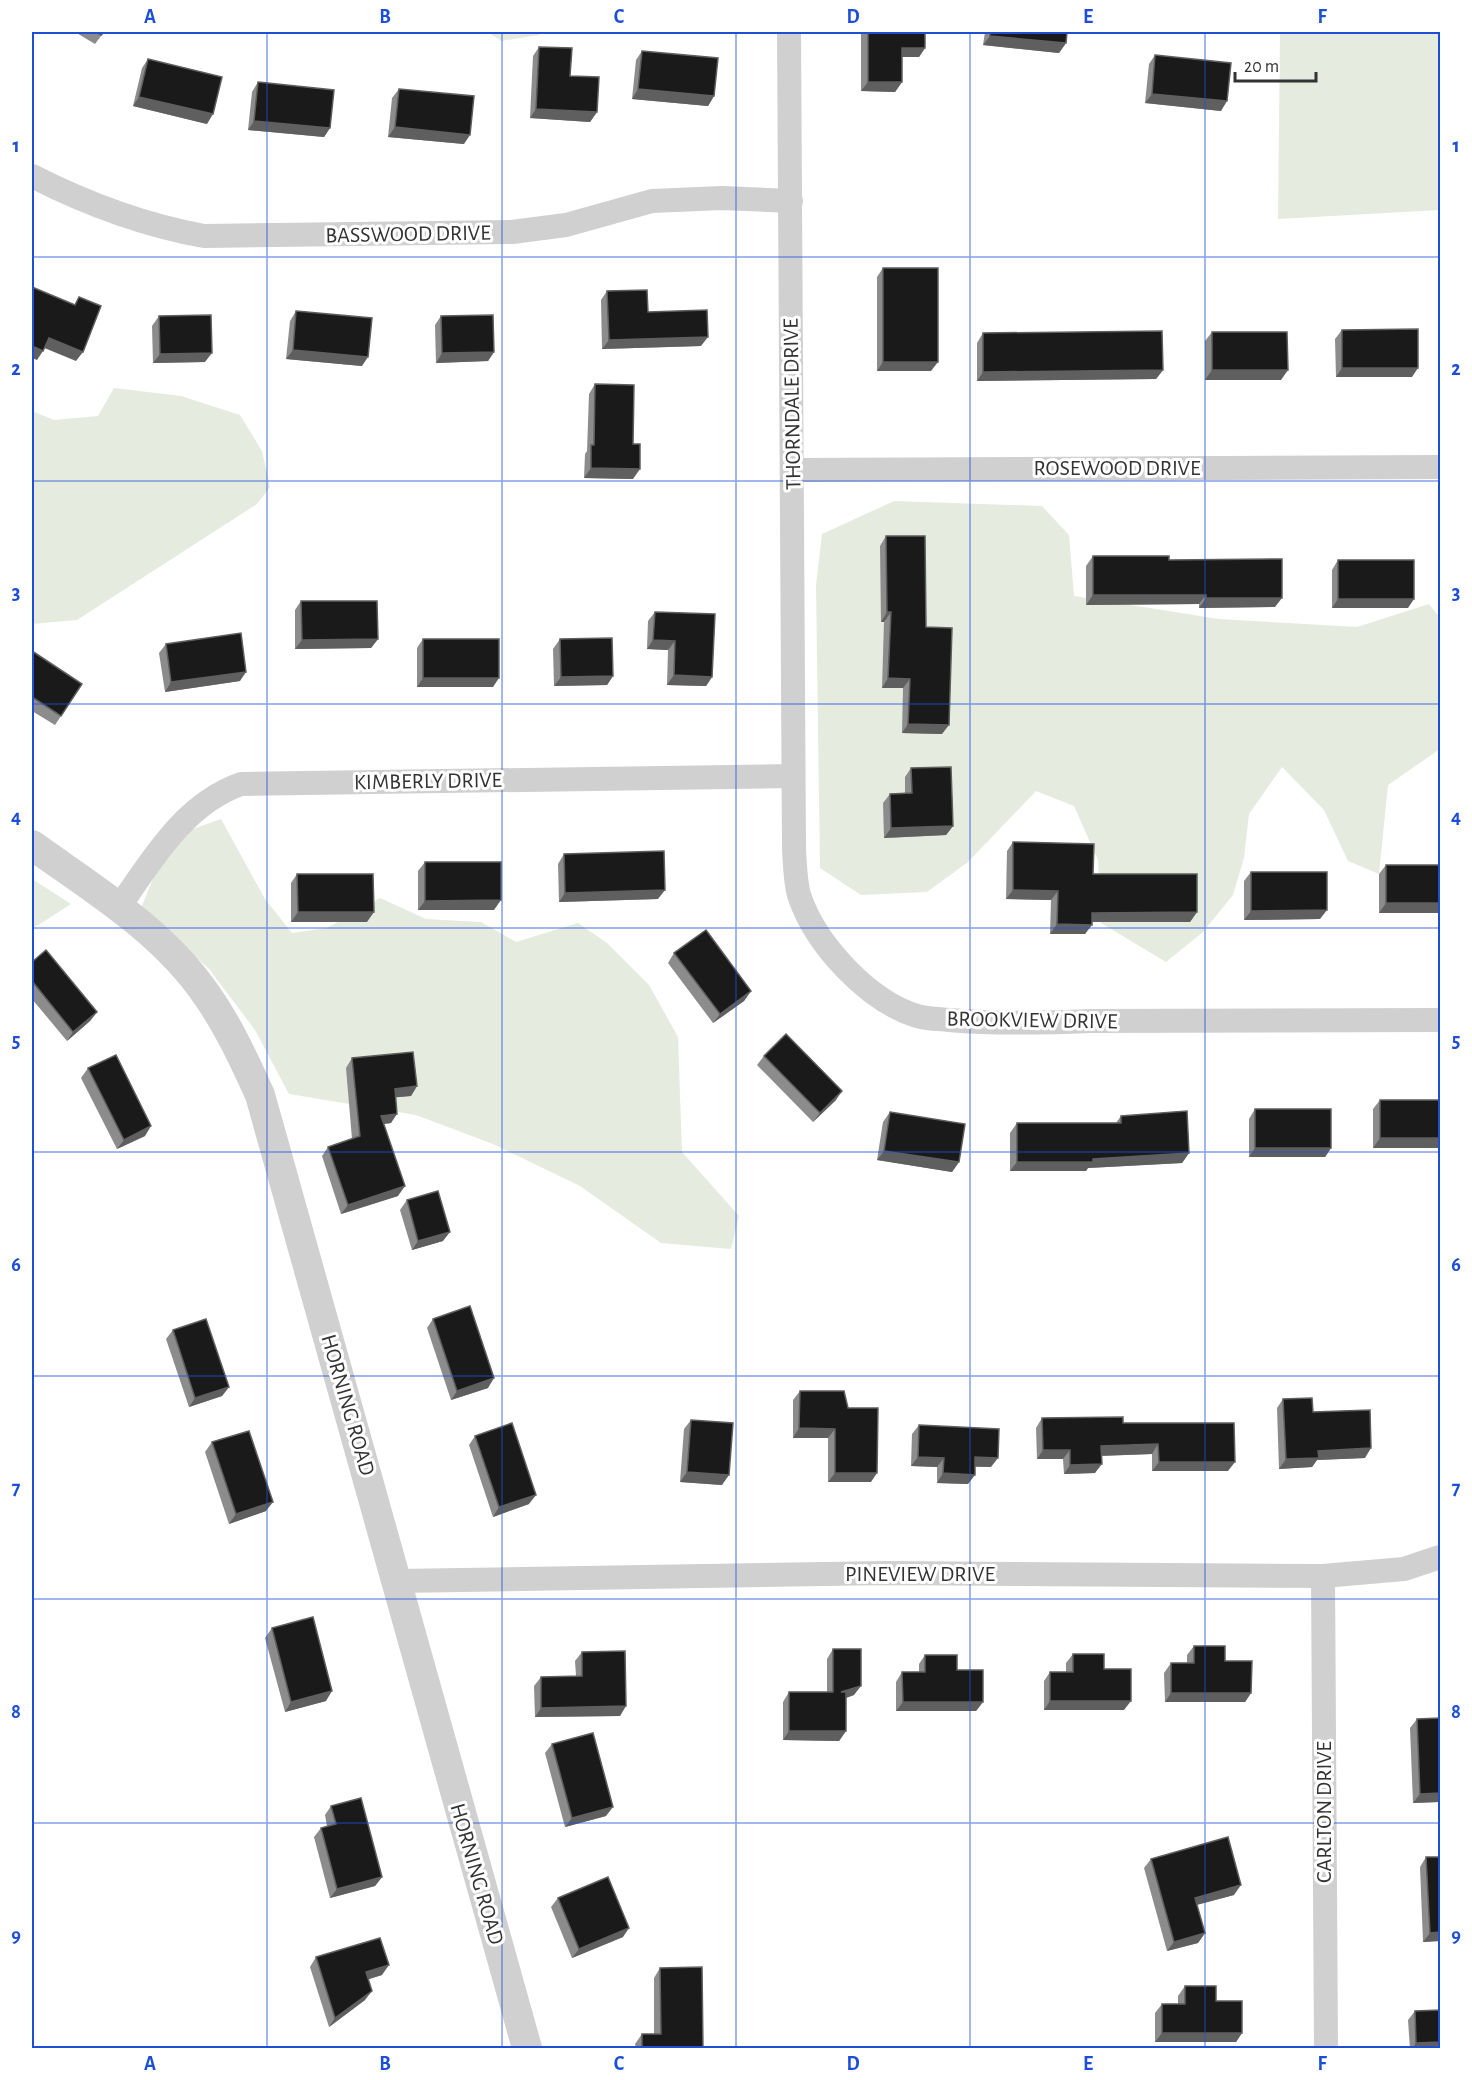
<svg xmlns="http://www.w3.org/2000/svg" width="1472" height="2080" viewBox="0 0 1472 2080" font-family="'Alegreya Sans',sans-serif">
	<rect width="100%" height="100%" fill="#fff"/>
	<g fill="#e5ebdf">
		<path d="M488,32h53l-2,3 -38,6z"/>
		<path d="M1280,32h160v178l-162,9z"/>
		<path d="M114,388l67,8 59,19 22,36 8,36 -13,17 -180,116 -45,4v-213l22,9 44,-4z"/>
		<path d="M894,501l148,5 27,29 5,61 145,23 138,8 72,-23 11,14v131l-52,36 -9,89 -31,-13 -24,-51 -42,-43 -33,47 -5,44 -11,37 -30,37 -37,30 -65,-39 -3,-63 -24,-54 -38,-15 -68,71 -41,30 -66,3 -41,-27 -4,-283 6,-51z"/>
		<path d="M221,819l44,80 27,34 35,-5 53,-30 46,21 55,3 35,20 62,-19 29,20 42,42 29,52 4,115 57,64 -8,33 -70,-6 -81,-57 -87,-42 -77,-29 -127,-21 -34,-64 -46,-61 -68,-61 29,-71z"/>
		<path d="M32,879l39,25 -39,25z"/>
	</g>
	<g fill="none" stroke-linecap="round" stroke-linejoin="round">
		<g stroke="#d0d0d0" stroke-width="24">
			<path d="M789,32l5,817c1,16 1,31 5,46 16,49 69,106 118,121 10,3 22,3 32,4 47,4 95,3 142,1l349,-1"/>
			<path d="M32,176c55,28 111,49 172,60l308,-4 54,-7 86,-24 70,-3 69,3"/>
			<path d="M793,470l647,-3"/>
			<path d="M119,907c33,-47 65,-103 122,-123l552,-8"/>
			<path d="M1323,1576l3,472"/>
			<path d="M397,1581l489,-8 437,3 81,-7 36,-12"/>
		</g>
		<path stroke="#d0d0d0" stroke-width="30" d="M32,845c61,44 130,85 174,149 22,31 38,66 54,101l267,953"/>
	</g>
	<g fill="#8c8c8c">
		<path d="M75,32h29l-9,12z"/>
		<path d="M861,32h64v16l-6,9h-17v25l-7,10 -34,-1z"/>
		<path d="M985,32h82l-1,11 -7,10 -76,-8z"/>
		<path d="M539,47l31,29 27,36 -7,10 -60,-4 3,-62z"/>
		<path d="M642,51l72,45 -6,10 -76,-7 4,-39z"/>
		<path d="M1155,55l66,56 -76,-8 4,-39z"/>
		<path d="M148,59l59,65 -74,-18 9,-38z"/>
		<path d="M258,82l72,46 -6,9 -76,-7 4,-38z"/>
		<path d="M399,89l65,55 -76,-7 4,-39z"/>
		<path d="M883,268l48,103h-54v-94z"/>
		<path d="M607,291l41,21 53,34 -99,3 -1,-49z"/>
		<path d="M296,311l66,55 -76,-7 4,-38z"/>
		<path d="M159,316l46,46 -52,1 -1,-37z"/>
		<path d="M441,316l53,36 -6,9 -52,2 -1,-38z"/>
		<path d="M1342,330l70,47h-76l-1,-38z"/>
		<path d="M1212,332l69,48h-76v-39z"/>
		<path d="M983,333l180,37 -7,9 -179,2v-38z"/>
		<path d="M595,384l38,60v35l-49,-1 1,-24 2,-3 2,-57z"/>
		<path d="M886,536l40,91 16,107 -40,-1 1,-45h-21l2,-66h-3l-1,-76z"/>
		<path d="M1093,556l76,4 106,47 -76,1v-4l-113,1v-39z"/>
		<path d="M1338,560l70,48h-76v-38z"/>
		<path d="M301,601l77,38 -7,9 -76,1v-39z"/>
		<path d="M655,612l57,65 -6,9 -39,-1 1,-35 -21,-1 1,-28z"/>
		<path d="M423,639l70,48h-76v-39z"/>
		<path d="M560,639l53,37 -6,9 -53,1 -1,-37z"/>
		<path d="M166,644l74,37 -75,11 -6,-39z"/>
		<path d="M32,651l29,65 -6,9 -23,-14z"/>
		<path d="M911,768l42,58 -7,9 -62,3 -1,-35 7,-9 15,-1v-16z"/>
		<path d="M1013,842l80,32 104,38 -7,10h-98l-7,12h-35l1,-34 -45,-1 1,-48z"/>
		<path d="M564,854l94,45 -99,3 -1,-38z"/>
		<path d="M425,862l69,48h-76v-39z"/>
		<path d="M1386,865h54v48h-61v-39z"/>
		<path d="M1251,872l69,47 -76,1v-39z"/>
		<path d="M297,874l70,48h-76v-39z"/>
		<path d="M674,953l77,38 -7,10 -31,22 -45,-60z"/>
		<path d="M32,962l65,50 -7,9 -23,20 -35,-42z"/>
		<path d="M764,1056l72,44 -23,22 -56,-57z"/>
		<path d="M352,1058l65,28 -6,10 -15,1 -5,26 -7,1 14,72 -57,18 -19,-58 6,-9 24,-8 -6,-71z"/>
		<path d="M88,1068l57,68 -28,13 -36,-71z"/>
		<path d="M1380,1100h60v48h-67v-39z"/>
		<path d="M1255,1109l76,39 -6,9h-76v-38z"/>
		<path d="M890,1112l69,50 -7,10 -75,-12 6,-38z"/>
		<path d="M1121,1116l68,37 -7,10 -94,5 -2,3h-76v-38l7,-10h99z"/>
		<path d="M407,1200l36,41 -31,9 -12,-40z"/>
		<path d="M433,1319l55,69 -37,12 -24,-72z"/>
		<path d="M173,1330l56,57 -7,9 -33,11 -23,-68z"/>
		<path d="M800,1391l48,17 23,74h-43v-44h-35v-38z"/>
		<path d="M1283,1399l30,13 52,46 -48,2 -5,7 -33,2 -2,-61z"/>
		<path d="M1042,1418l81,5 105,48h-76v-17l-51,2 -6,17 -31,1 -1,-15h-26l-1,-31z"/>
		<path d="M691,1420l31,65 -42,-3 4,-53z"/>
		<path d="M919,1425l72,42h-16l-7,17 -31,-1v-16l-26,-1 1,-32z"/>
		<path d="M475,1436l54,68 -36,13 -24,-72z"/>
		<path d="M212,1442l54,69 -37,13 -24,-72z"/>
		<path d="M272,1628l54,73 -41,11 -20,-74z"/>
		<path d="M1194,1646l57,47 -6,9h-80l-1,-29 7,-10h16v-8z"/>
		<path d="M833,1649l21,46 -8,3v33l-7,10 -56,-1v-38l6,-10h38v-33z"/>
		<path d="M582,1652l38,64 -85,1 -1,-31 7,-9 35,-1 -1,-15z"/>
		<path d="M1073,1654l31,15 20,41h-80v-29l6,-9h16v-9z"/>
		<path d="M925,1655l32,15 26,32 -7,9h-80v-29l6,-10h17v-8z"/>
		<path d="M1417,1719l22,83 -26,1 -3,-75z"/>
		<path d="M552,1744l54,72 -41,11 -20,-74z"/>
		<path d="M331,1806l51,71 -7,9 -45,12 -16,-61 7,-9 6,-2 -2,-11z"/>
		<path d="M1426,1857l14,84 -17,1 -3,-75z"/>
		<path d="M1151,1859l83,36 -37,10 8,28 -7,10 -31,8 -23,-83z"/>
		<path d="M558,1898l65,39 -51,21 -21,-51z"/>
		<path d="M316,1957l66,18 -14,4 -3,21 -36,27 -19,-60z"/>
		<path d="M660,1968l43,81h-67l-1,-5 7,-10h12v-56z"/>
		<path d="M1185,1986l57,47 -6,9h-81v-29l7,-9h16v-8z"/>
		<path d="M1440,2010v39h-30l-2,-29 7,-9z"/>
	</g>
	<g fill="#5f5f5f">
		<path d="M990,36l76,7 -7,10 -76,-8z"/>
		<path d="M902,48h23l-6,9h-24z"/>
		<path d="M868,82h34l-7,10 -34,-1z"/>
		<path d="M638,89l76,7 -6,10 -76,-7z"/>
		<path d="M1152,94l75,7 -6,10 -76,-8z"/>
		<path d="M139,97l74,17 -6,10 -74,-18z"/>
		<path d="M536,109l61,3 -7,10 -60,-4z"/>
		<path d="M254,121l76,7 -6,9 -76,-7z"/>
		<path d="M395,127l75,8 -6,9 -76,-7z"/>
		<path d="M708,337l-7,9 -99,3 7,-9z"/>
		<path d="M49,338l34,14 -7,9 -34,-14z"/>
		<path d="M32,346l11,5 -6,9 -5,-2z"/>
		<path d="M293,350l75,7 -6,9 -76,-7z"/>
		<path d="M494,352l-6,9 -52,2 6,-10z"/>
		<path d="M212,353l-7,9 -52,1 7,-9z"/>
		<path d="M883,362h55l-7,9h-54z"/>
		<path d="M1342,368h76l-6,9h-76z"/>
		<path d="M1163,370l-7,9 -179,2 6,-9z"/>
		<path d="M1212,370h76l-7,10h-76z"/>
		<path d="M591,468l49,1 -7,10 -49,-1z"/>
		<path d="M1093,595h113l-7,9 -113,1z"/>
		<path d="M1206,598h76l-7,9 -76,1z"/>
		<path d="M1338,599h76l-6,9h-76z"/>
		<path d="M887,612h4l-7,10h-3z"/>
		<path d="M378,639l-7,9 -76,1 7,-9z"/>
		<path d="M653,640l22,1 -7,9 -21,-1z"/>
		<path d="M246,672l-6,9 -75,11 6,-10z"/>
		<path d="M674,675l38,2 -6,9 -39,-1z"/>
		<path d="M613,676l-6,9 -53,1 7,-9z"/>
		<path d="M423,678h76l-6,9h-76z"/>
		<path d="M888,678l22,1 -7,9h-21z"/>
		<path d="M908,724l41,1 -7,9 -40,-1z"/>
		<path d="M953,826l-7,9 -62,3 7,-10z"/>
		<path d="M665,890l-7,9 -99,3 6,-9z"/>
		<path d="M1013,890l45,1 -7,9 -45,-1z"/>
		<path d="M501,900l-7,10h-76l7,-9z"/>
		<path d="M1386,903h54v10h-61z"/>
		<path d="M1327,910l-7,9 -76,1 7,-9z"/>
		<path d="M298,912h76l-7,10h-76z"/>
		<path d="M1197,912l-7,10h-104l6,-9z"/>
		<path d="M1057,924l35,1 -7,9h-35z"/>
		<path d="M751,991l-7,10 -31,22 7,-9z"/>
		<path d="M97,1012l-7,9 -23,20 6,-9z"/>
		<path d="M417,1086l-6,10 -23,2 7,-9z"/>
		<path d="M842,1091l-6,9 -23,22 7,-9z"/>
		<path d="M397,1114l-6,9 -16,2 6,-9z"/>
		<path d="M151,1126l-6,10 -28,13 7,-9z"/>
		<path d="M1380,1138h60v10h-67z"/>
		<path d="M1255,1148h76l-6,9h-76z"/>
		<path d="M884,1151l75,11 -7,10 -75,-12z"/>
		<path d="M1189,1153l-7,10 -94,5 -2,3h-76l7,-9z"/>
		<path d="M405,1186l-7,10 -57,18 7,-9z"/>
		<path d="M450,1232l-7,9 -31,9 6,-9z"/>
		<path d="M494,1378l-6,10 -37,12 6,-9z"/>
		<path d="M229,1387l-7,9 -33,11 6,-9z"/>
		<path d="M799,1428l36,1 -7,9h-35z"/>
		<path d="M1158,1444l-6,10 -58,2 7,-10z"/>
		<path d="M1371,1448l-6,10 -48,2 -5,7 -33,2 7,-10 32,-8z"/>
		<path d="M1043,1450h27l-7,9h-26z"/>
		<path d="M918,1457l26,1 -7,9 -26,-1z"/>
		<path d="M975,1457l23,1 -7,9 -22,-1z"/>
		<path d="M1159,1462h76l-7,9h-76z"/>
		<path d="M1102,1464l-7,9 -31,1 6,-9z"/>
		<path d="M687,1472l42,3 -7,10 -42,-3z"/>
		<path d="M835,1473h42l-6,9h-43z"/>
		<path d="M943,1473l32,2 -7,9 -31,-1z"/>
		<path d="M536,1495l-7,9 -36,13 6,-10z"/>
		<path d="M273,1502l-7,9 -37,13 7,-10z"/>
		<path d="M861,1686l-7,9 -20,7 7,-10z"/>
		<path d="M332,1691l-6,10 -41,11 6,-10z"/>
		<path d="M1171,1693h80l-6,9h-80z"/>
		<path d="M1050,1701h81l-7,9h-80z"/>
		<path d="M903,1702h80l-7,9h-80z"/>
		<path d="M626,1706l-6,10 -85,1 6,-9z"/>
		<path d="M789,1731h57l-7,10 -56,-1z"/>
		<path d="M1440,1793v8l-1,1 -26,1 7,-9z"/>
		<path d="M613,1807l-7,9 -41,11 7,-9z"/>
		<path d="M382,1877l-7,9 -45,12 7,-9z"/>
		<path d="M1241,1885l-7,10 -46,12 7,-9z"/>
		<path d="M629,1928l-6,9 -51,21 7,-9z"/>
		<path d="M1440,1932v9l-17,1 7,-9z"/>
		<path d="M1205,1933l-7,10 -31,8 7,-9z"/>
		<path d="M389,1965l-7,10 -22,7 6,-10z"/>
		<path d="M372,1991l-7,9 -36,27 6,-9z"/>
		<path d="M1162,2033h80l-6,9h-81z"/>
		<path d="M1440,2042l-4,7h-24l4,-6z"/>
	</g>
	<g fill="#1a1a1a" stroke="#5f5f5f" stroke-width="1.5">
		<path d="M96,32h8l-3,3z"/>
		<path d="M868,32h57v16h-23v34h-34z"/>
		<path d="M990,32h77l-1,11 -76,-7z"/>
		<path d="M539,47l33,1 -2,28 29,1 -2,35 -61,-3z"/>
		<path d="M642,51l76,7 -4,38 -76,-7z"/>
		<path d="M1155,55l76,8 -4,38 -75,-7z"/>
		<path d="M148,59l74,18 -9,37 -74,-17z"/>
		<path d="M258,82l76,8 -4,38 -76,-7z"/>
		<path d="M399,89l75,7 -4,39 -75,-8z"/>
		<rect x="883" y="268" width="55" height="94"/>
		<path d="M32,287l43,18 4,-8 22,9 -18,46 -34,-14 -6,13 -11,-5z"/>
		<path d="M647,290l1,22 59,-2 1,27 -99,3 -2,-49z"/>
		<path d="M296,311l76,7 -4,39 -75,-7z"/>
		<path d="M211,315l1,38 -52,1 -1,-38z"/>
		<path d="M493,315l1,37 -52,1 -1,-37z"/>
		<path d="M1418,329v39h-76v-38z"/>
		<path d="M1162,331l1,39 -180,2v-39z"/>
		<path d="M1212,332h75l1,38h-76z"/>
		<path d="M595,384l39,1 -1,59h7v25l-49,-1v-23h3z"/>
		<path d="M886,536h39l1,91 26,1 -3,97 -41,-1 2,-45 -22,-1 3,-66h-4z"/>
		<path d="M1093,556h76v4l113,-1v39h-76v-3h-113z"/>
		<rect x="1338" y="560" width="76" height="39"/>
		<path d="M301,601h76l1,38 -76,1z"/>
		<path d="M655,612l60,2 -3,63 -38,-2 1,-34 -22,-1z"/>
		<path d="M241,633l5,39 -75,10 -5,-38z"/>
		<path d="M612,638l1,38 -52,1 -1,-38z"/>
		<rect x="423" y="639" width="76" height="39"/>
		<path d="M32,651l50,33 -21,32 -29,-19z"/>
		<path d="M951,767l2,59 -62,2 -1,-34 22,-1 -1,-25z"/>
		<path d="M1013,842l81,2 -1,30h104v38l-105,1v12l-35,-1 1,-33 -45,-1z"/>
		<path d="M664,851l1,39 -100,3 -1,-39z"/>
		<path d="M425,862h76v38l-76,1z"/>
		<rect x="1386" y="865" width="54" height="38"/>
		<path d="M1251,872h76v38l-76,1z"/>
		<path d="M297,874h76l1,38h-76z"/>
		<path d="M706,930l45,61 -31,23 -46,-61z"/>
		<path d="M46,950l51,62 -24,20 -41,-51v-19z"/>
		<path d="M786,1034l56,57 -22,22 -56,-57z"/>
		<path d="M413,1052l4,34 -22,3 2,25 -16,2 24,70 -57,19 -20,-58 32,-11 -8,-78z"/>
		<path d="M116,1055l35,71 -27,14 -36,-72z"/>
		<rect x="1380" y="1100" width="60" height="38"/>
		<rect x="1255" y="1109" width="76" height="39"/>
		<path d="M1187,1111l2,42 -96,6v3h-76v-39h104v-7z"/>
		<path d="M890,1112l75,12 -6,38 -75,-11z"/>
		<path d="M438,1191l12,41 -32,9 -11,-41z"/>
		<path d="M470,1306l24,72 -37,13 -24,-72z"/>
		<path d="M206,1319l23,68 -34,11 -22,-68z"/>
		<path d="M800,1391h44l4,17h30l-1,65h-42v-44l-36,-1z"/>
		<path d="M1312,1398l1,14 57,-2 1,38 -53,3 1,7 -33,1 -3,-60z"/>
		<path d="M1123,1417v6h111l1,39h-76l-1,-18 -57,2 1,18 -32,1v-15h-27l-1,-32z"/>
		<path d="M691,1420l42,3 -4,52 -42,-3z"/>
		<path d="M512,1423l24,72 -37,12 -24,-71z"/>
		<path d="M919,1425l80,4 -1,29 -23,-1v18l-32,-2 1,-15 -26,-1z"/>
		<path d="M249,1431l24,71 -37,12 -24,-72z"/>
		<path d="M313,1617l19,74 -41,11 -19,-74z"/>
		<path d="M1194,1646h31v15h27l-1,32h-80v-30h23z"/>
		<path d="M833,1649h28v37l-20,6h5v39h-57v-39h44z"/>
		<path d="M625,1651l1,55 -85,2v-31l41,-1v-24z"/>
		<path d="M1073,1654h31v15h27v32h-81v-29h23z"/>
		<path d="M925,1655h32v15h26v32h-80l-1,-30h23z"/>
		<path d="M1440,1718v75l-20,1 -3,-75z"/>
		<path d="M593,1733l20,74 -41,11 -20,-74z"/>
		<path d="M361,1798l21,79 -45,12 -16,-61 15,-4 -5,-18z"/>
		<path d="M1228,1837l13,48 -46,13 10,35 -31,9 -23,-83z"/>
		<path d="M1426,1857h14v75l-10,1z"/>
		<path d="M608,1877l21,51 -50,21 -21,-51z"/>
		<path d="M380,1938l9,27 -23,7 6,19 -37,27 -19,-61z"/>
		<path d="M702,1967l1,82h-61v-15h19l-1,-66z"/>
		<path d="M1185,1986h31v15h26v32h-80v-29h23z"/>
		<path d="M1440,2010v32l-24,1 -1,-32z"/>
	</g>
	<path fill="none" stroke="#1d4ed8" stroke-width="1.5" stroke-opacity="0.55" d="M267,32v2016M502,32v2016M736,32v2016M970,32v2016M1205,32v2016M32,257h1408M32,481h1408M32,704h1408M32,928h1408M32,1152h1408M32,1376h1408M32,1599h1408M32,1823h1408"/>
	<g text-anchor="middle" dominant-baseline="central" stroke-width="6" stroke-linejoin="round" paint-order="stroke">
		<g font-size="22" fill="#333" stroke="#fff">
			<text transform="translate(408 234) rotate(-1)">BASSWOOD DRIVE</text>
			<text transform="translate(792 404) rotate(-91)">THORNDALE DRIVE</text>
			<text x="1117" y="468">ROSEWOOD DRIVE</text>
			<text transform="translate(428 781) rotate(-1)">KIMBERLY DRIVE</text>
			<text transform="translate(1032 1020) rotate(1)">BROOKVIEW DRIVE</text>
			<text transform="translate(348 1405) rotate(74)">HORNING ROAD</text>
			<text x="920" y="1574">PINEVIEW DRIVE</text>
			<text transform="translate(1324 1812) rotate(-90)">CARLTON DRIVE</text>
			<text transform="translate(477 1874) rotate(74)">HORNING ROAD</text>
		</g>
	</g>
	<rect width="1472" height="2080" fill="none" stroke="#ffffff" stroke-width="66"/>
	<path d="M1235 72v9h81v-9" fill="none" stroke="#333333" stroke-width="3"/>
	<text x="1244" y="72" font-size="18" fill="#333333" stroke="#ffffff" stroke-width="4.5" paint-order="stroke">20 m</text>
	<rect x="33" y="33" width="1406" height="2014" fill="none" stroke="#1d4ed8" stroke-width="2"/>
	<g font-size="20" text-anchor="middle" font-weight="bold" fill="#1d4ed8">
		<text x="150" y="23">A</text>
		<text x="385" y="23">B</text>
		<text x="619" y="23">C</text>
		<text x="853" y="23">D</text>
		<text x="1088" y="23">E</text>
		<text x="1322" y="23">F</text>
		<text x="16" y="152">1</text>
		<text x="1456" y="152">1</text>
		<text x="16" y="375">2</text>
		<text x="1456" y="375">2</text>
		<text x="16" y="599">3</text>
		<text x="1456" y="599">3</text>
		<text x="16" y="823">4</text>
		<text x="1456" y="823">4</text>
		<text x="16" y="1047">5</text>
		<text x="1456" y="1047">5</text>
		<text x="16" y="1271">6</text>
		<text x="1456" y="1271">6</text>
		<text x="16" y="1494">7</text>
		<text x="1456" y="1494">7</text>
		<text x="16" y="1718">8</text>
		<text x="1456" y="1718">8</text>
		<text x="16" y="1942">9</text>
		<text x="1456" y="1942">9</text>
		<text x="150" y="2070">A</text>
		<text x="385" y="2070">B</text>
		<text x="619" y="2070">C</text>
		<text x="853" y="2070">D</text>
		<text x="1088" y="2070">E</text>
		<text x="1322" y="2070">F</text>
	</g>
</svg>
